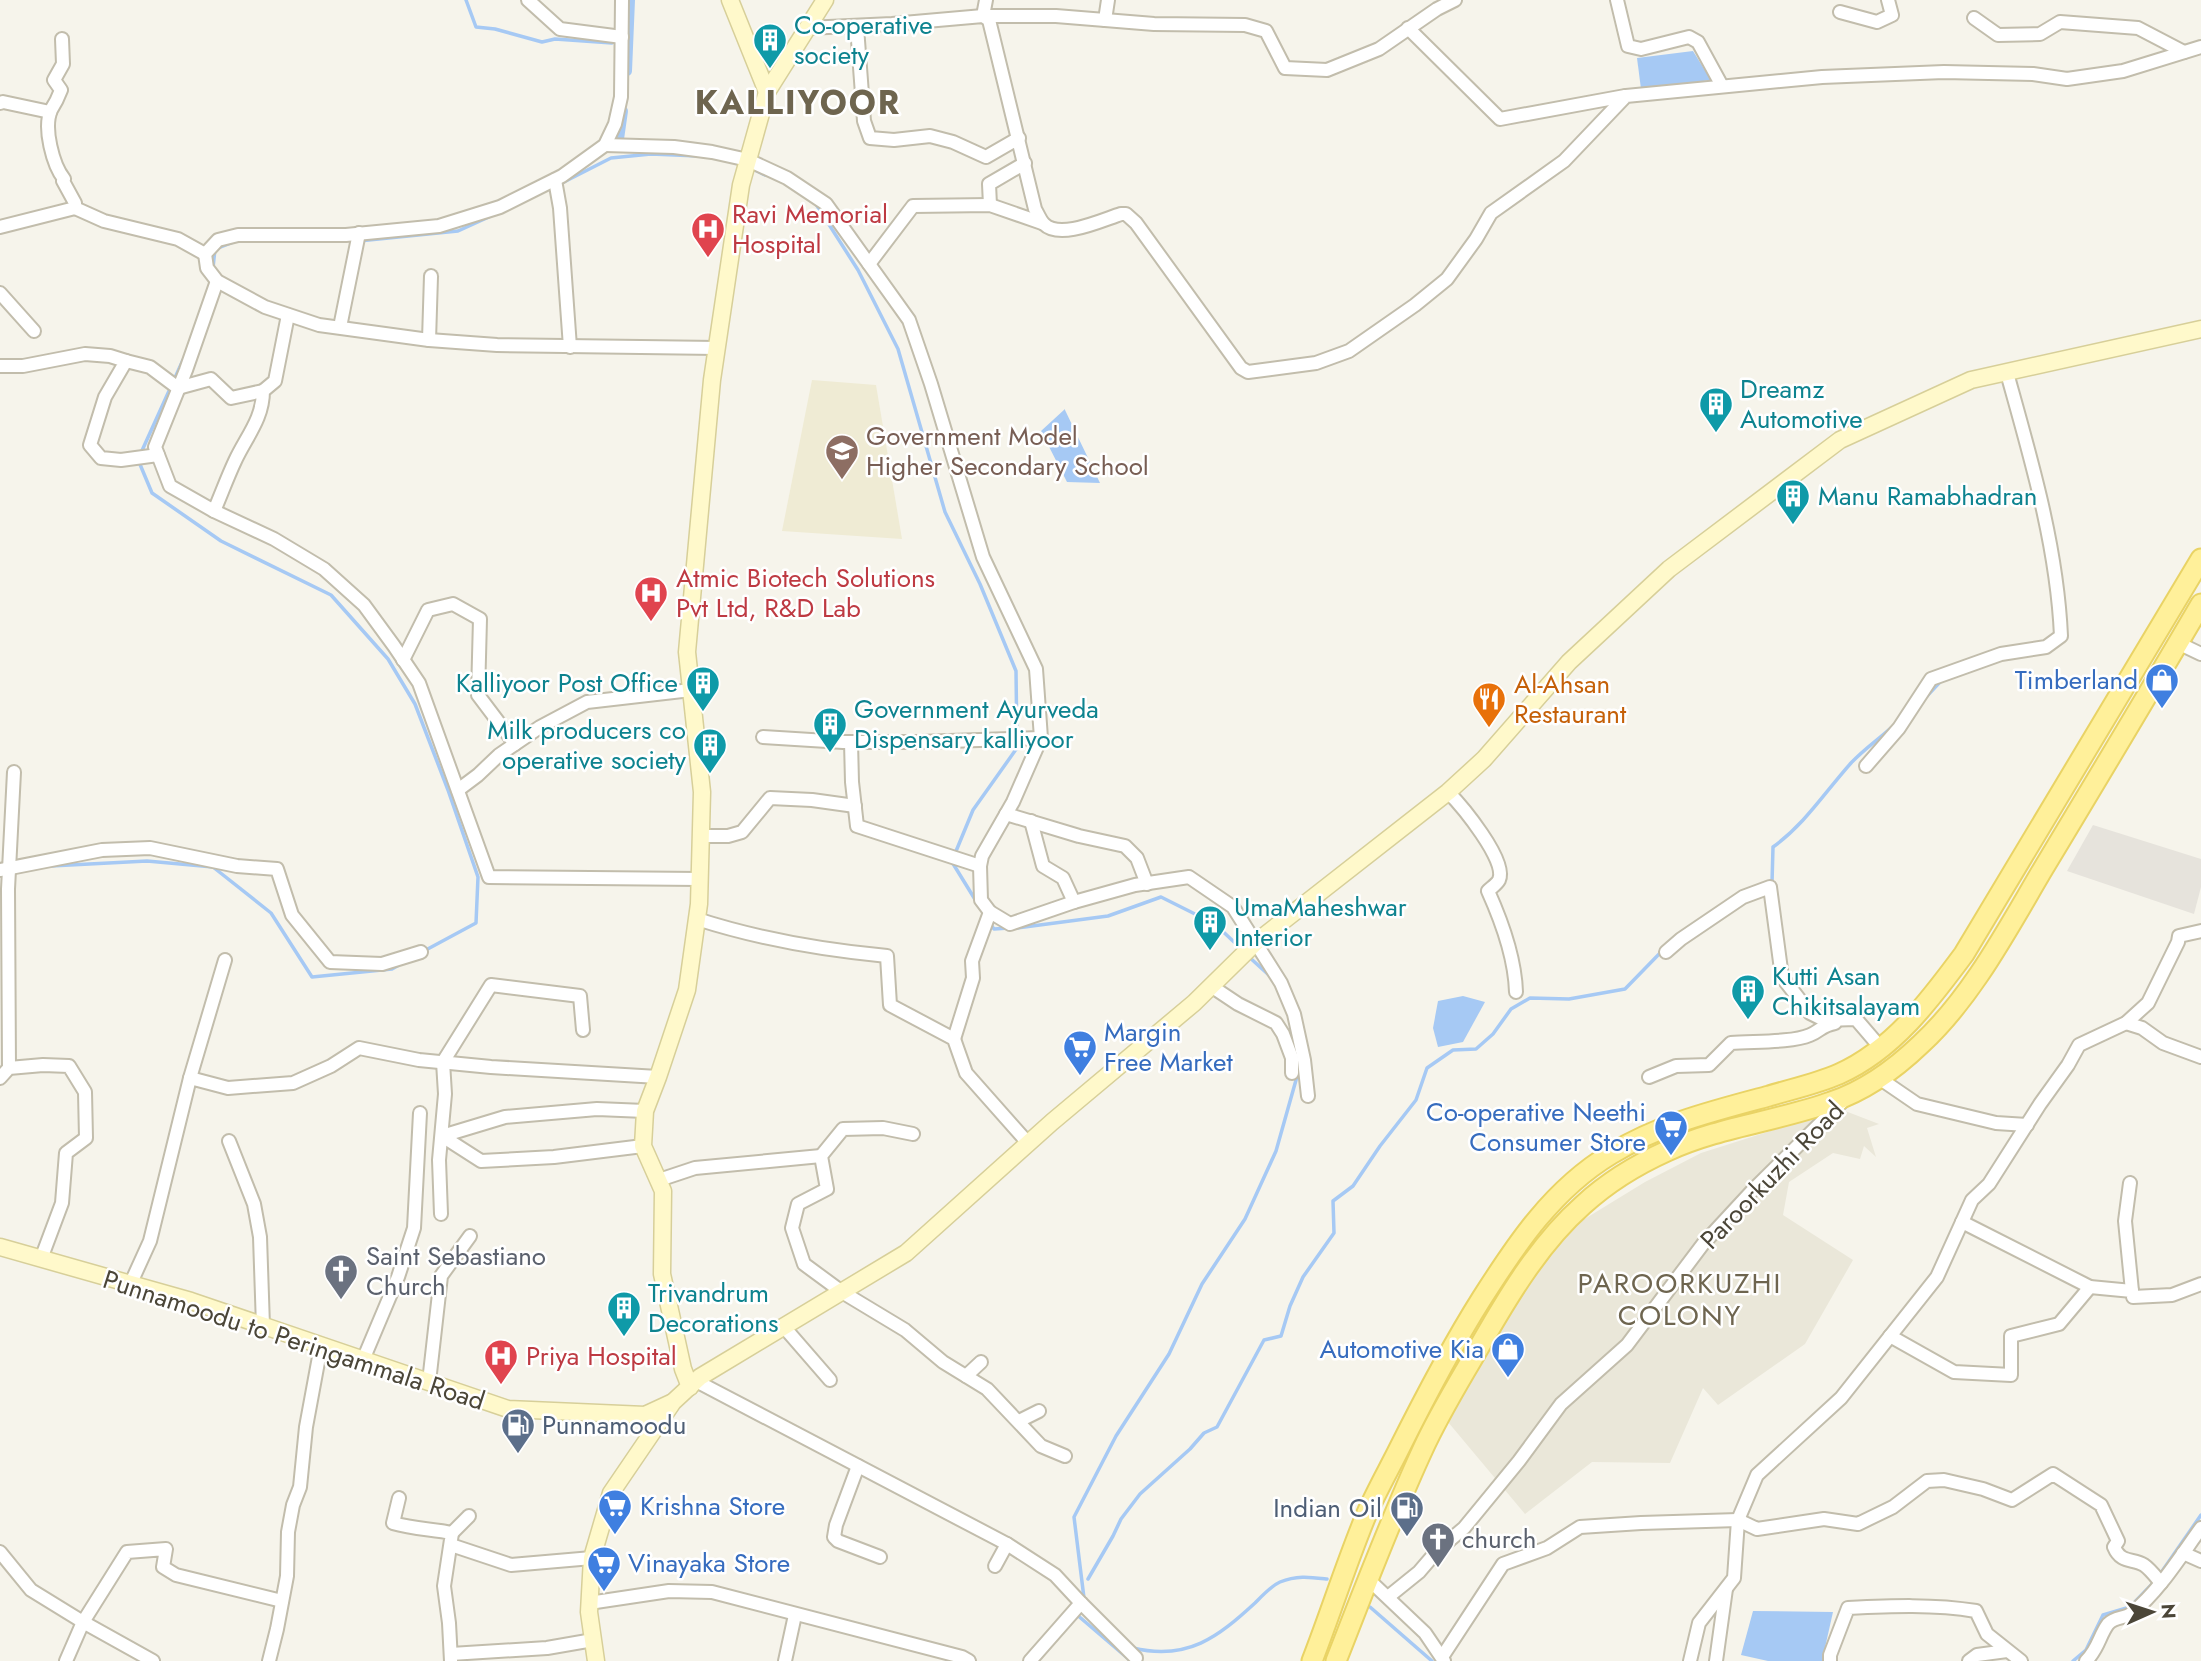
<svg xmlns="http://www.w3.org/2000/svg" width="2201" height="1661" viewBox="0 0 2201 1661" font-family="Jost,sans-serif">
	<rect width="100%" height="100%" fill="#f6f4eb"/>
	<path fill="#eae7d9" d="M1840,1109l39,15 -12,4 9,29 -12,-11 -4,13 -27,-6 -44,29 -6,33 70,45 -48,84 -87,61 -15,-17 -33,75 -78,-1 -67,52 -77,-92 50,-90 67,-101 80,-49 56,-29z"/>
	<path fill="#e6e3dc" d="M2093,825l108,34v28l-7,27 -127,-43z"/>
	<path fill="#efebd4" d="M812,380l64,5 26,154 -120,-8z"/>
	<g fill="#a6c9f4">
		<path d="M1693,51l18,29 -70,9 -4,-31z"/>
		<path d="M1065,409v1l35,73 -33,-1 -26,-51z"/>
		<path d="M1463,996l22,6 -22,40 -25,5 -5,-19 5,-27z"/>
		<path d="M1753,1611l80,1 -11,49h-54l-27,-6z"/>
	</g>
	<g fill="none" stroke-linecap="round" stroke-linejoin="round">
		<g stroke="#a6c9f4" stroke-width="3.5">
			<path d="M466,0l10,27 19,2 47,13 13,-3 57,4"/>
			<path d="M755,170l10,5"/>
			<path d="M558,185l53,-27 40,-4 47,2"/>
			<path d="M814,201l44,69 40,79 47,163 35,72 36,87 1,77 -44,62 -19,46"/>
			<path d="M359,241l99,-10 33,-15"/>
			<path d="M213,268l2,-19 18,-7"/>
			<path d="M140,455l43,-95"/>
			<path d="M139,462l13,31 69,48 110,54 57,64 27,45 33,86 30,87 -2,46 -52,28"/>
			<path d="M1927,696l13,-14"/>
			<path d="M952,862l24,39"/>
			<path d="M51,866l96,-5 66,6 58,46 41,64 80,-8 7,-4"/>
			<path d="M1770,884l2,-1 1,-36c32,-23 52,-55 78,-84 13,-14 28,-24 41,-36"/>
			<path d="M989,922l5,7 15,-1"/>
			<path d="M1017,928l91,-12 53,-19 54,27 19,18"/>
			<path d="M1248,956l23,21"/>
			<path d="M1088,1579l25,-43 8,-17 19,-25 50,-45 14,-16 13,-6 47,-87 17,-4 9,-30 13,-29 31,-44 -1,-32 20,-15 27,-40 36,-46 11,-32 26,-18 23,-1 17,-15 18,-25 19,-11 39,1 56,-10 38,-39"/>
			<path d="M1086,1600l-2,-2 -10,-81 42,-81 53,-82 33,-70 43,-65 31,-68 22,-78"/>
			<path d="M1370,1607l62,54"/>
			<path d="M1076,1614l55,47"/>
			<path d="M1133,1648c55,13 85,-11 122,-45 7,-7 16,-17 25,-21 17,-7 30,-5 47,-3"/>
			<path d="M2073,1661l13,-11 17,-35 27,-8 26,-27 45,-65"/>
		</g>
		<g stroke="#a6c9f4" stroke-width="10">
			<path d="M627,71l3,-71"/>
			<path d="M619,139l4,-28"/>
		</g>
		<g stroke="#c2bdac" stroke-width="16">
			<g id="street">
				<path d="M528,0l32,29 62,8"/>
				<path d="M622,0l-1,97 -6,27 -10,21 -43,31 -62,31 -61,19 -93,9h-108l-20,5 -13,14 2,14 10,13 48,26 54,18 110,15 68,5 220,3"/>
				<path d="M986,0l-3,16h73l98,8 91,1 21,6 19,37 42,2 52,-21 58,-40 18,-9"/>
				<path d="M1617,0l11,46 13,3 48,-12 9,5 24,44"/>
				<path d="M1840,12l37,10 15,-7 -4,-15"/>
				<path d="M1974,18l24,17 42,-1 20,-12 78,6 46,24"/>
				<path d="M1105,20l3,-20"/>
				<path d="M857,27l7,94 6,17 24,2 36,-4 23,6 33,15 33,-19"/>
				<path d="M807,28l85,-4 91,-8 6,4 46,189c3,5 5,11 9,15 16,16 58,-4 77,-10h5l10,9 105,145 7,4 68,-9 33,-12 66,-46 32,-26 29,-40 15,-26 73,-52 62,-65 196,-19 122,-5 89,2 34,5 56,-8 78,-24"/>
				<path d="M1408,28l92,91 125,-23"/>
				<path d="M0,103l3,-1 47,10"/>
				<path d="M605,145l69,2 38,5 36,8 39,18 39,26 83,116 22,64 52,173 53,112 5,69 -28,64 -31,54 -2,10 1,34 9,12 20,12 64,-22 61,-17 54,-8 44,30 48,76 13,31 10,46 4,36"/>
				<path d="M555,180l5,28 10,139"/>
				<path d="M990,205l-1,-21 36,-21"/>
				<path d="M75,208l29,13 74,18 27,15"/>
				<path d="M0,227l75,-19v-5l-12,-22 1,-2c-11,-14 -21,-51 -13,-69 4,-6 7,-12 10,-20l-7,-10 9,-16 -1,-25"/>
				<path d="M869,264l44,-58 77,-1 52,18"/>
				<path d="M217,281l-31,89 -31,77 15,39 44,25 60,28 50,30 40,36 30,41 25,37 70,194 211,2"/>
				<path d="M0,293l34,38"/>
				<path d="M340,327l19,-94"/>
				<path d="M429,340l2,-64"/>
				<path d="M126,361l24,6 28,21 33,-9 20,19 32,-7"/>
				<path d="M0,366h23l62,-12 25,2 16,5 -21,36 -15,48 11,13 20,2 37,-5"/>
				<path d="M214,511c7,-16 13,-33 21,-50 11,-24 28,-42 28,-70l12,-10 13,-66"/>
				<path d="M2178,643l23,11"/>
				<path d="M403,660l25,-50 25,-6 27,15 -2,76 37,49"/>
				<path d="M763,737l80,5h75l123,-4"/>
				<path d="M851,742l1,40 5,44 123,40"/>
				<path d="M1866,766l33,-38 32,-49 70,-25 45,-7 15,-11c-4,-90 -30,-177 -54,-263"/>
				<path d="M458,790l20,-15 21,-20 41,-28 47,-25 104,-12"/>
				<path d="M1448,792c13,13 60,69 51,88 -2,4 -8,8 -11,11 14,31 27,67 28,101"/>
				<path d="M1006,814l73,22 46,10 12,12 10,26"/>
				<path d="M1031,821l12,45 20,12 11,24"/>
				<path d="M701,836h27l14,-4 28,-34 42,2 43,6"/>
				<path d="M0,870l102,-20 48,-2 87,18 40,3 15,46 38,47 52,2 39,-12"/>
				<path d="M697,919c62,20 126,31 190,37l3,49 64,34 12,34 62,70"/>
				<path d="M1666,952l15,-13 62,-42 27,-10 12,90 28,36 14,7 32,-1 24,28"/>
				<path d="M1211,986l27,18 38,19 7,11 9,24v15"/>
				<path d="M2126,1023l16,5 21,15 38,14"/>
				<path d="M954,1039l19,-61 -1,-17 18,-49"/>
				<path d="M9,1068l-1,-179 6,-117"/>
				<path d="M1649,1077l27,-11 33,-1 22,-22c21,-2 60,0 79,-8 10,-4 12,-10 25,-12"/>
				<path d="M0,1078l9,-10 34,-3 26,1 16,26 1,46 -20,15 -4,50 -21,56"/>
				<path d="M190,1078l38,10 65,-5 38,-17 28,-18 60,12 72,7 167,10"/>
				<path d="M1879,1078l38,26 79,19 31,2"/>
				<path d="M913,1134l-30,-6 -40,1 -22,27 6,33 -29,15 -6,24 12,36 38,28 63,38 38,32 44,27 54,57 24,10"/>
				<path d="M442,1136l39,25 73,-4 89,-11"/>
				<path d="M442,1136l63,-19 92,-8 48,2"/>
				<path d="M229,1141l25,63 6,33 3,89"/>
				<path d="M659,1180l36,-12 126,-12"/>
				<path d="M2130,1183l-5,38 7,70"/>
				<path d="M441,1214l-2,-54 6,-66 -2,-32 48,-77 89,11 3,34"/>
				<path d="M1962,1222l128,65 42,4 1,6 39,-2 29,-11"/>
				<path d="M130,1285l20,-44 40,-163 35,-118"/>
				<path d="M784,1327l46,53"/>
				<path d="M1890,1336l64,36 57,3v-39l48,-12 31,-37"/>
				<path d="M363,1360l35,-83 16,-49 6,-115"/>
				<path d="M966,1376l15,-14"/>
				<path d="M696,1381l311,163 48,31 26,28 -51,58"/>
				<path d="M429,1382l12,-106 29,-40"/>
				<path d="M1019,1421l20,-10"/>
				<path d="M858,1466l-22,59 -2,12 4,4 42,16"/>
				<path d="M399,1498l-6,25c20,6 39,6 59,10l-8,53 5,37 2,38"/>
				<path d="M452,1533l17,-17"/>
				<path d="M451,1545l60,20 81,-7"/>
				<path d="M0,1552l31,38 52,32 70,39"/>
				<path d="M2183,1553l18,8"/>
				<path d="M995,1566l12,-22"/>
				<path d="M1368,1579l57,54 19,28"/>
				<path d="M1388,1597l31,-25 18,-21 27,-23 55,-67 42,-57 66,-59 76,-101 50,-54 92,-91"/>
				<path d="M589,1603l80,-12 43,1 250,65 7,4"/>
				<path d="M1081,1603l55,55"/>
				<path d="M451,1654l96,-6 46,-8"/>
				<path d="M1442,1657l61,-93 44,-16 33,-21 61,-4 97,-3 19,9 67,-10 34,5 35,-17 34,-26 17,-1 39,9 29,11 41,-26 48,31 17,36 -4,6c7,17 19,11 30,18 6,4 12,12 17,18"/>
				<path d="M66,1661l17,-39 44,-70 39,-3 -3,18 13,8 106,26"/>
				<path d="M269,1661l8,-32 10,-53 1,-44 5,-27 7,-18 6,-60 15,-81"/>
				<path d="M785,1661l10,-46"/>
				<path d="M1690,1661l9,-38 35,-45 4,-58 19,-45 84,-77 96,-121 35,-77 17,-16 51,-80 28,-39 11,-20 47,-22 22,-20 30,-61 1,-6 22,-5"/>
				<path d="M1716,1661l10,-72"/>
				<path d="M1830,1661v-6l18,-47c43,-2 86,-4 128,3l11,23 34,27"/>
				<path d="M1969,1661l8,-6 30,-4"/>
				<path d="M2086,1661c13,-13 13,-25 22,-37 7,-8 17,-5 24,-11 28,-23 48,-56 69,-85"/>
			</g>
		</g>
		<g stroke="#d7cf99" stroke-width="19">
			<g id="secondary">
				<path d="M730,0l37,92"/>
				<path d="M0,1247l191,54 317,108 137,6 26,-12"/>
				<path d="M690,1387l-7,-18 -21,-95 1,-83 -20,-45 2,-35 13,-34 29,-87 12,-86 3,-112 -15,-140 25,-272 29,-195 26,-93 58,-92"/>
				<path d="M596,1661l-7,-49 3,-54 19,-65 62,-91 27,-25 206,-124 146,-131 142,-119 61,-60 193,-151 36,-33 85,-97 100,-93 171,-129 131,-60 230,-51"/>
			</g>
		</g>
		<g stroke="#e9d365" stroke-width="23">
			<g id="primary">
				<path d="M1312,1661c19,-49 35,-100 55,-148 9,-21 21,-42 31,-62 26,-52 53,-104 84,-153 35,-55 71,-109 129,-144 49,-30 102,-43 158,-58 23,-7 47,-12 70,-22 54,-24 91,-74 125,-120l237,-395"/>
				<path d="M1336,1661c28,-71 55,-143 87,-212 16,-35 36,-67 55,-100 29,-51 61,-105 105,-144 25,-23 53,-40 84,-54 52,-24 111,-30 164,-49 33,-11 65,-34 90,-58 51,-47 87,-116 122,-175 53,-88 106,-176 158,-265"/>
			</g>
		</g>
		<use href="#street" stroke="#fff" stroke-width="12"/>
		<use href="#secondary" stroke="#fff9cb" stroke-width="16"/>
		<use href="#primary" stroke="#fff09a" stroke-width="19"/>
	</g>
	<defs>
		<g id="building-pin" transform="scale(1.75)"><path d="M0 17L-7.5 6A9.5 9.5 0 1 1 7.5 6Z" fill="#0f9aa8" stroke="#fff"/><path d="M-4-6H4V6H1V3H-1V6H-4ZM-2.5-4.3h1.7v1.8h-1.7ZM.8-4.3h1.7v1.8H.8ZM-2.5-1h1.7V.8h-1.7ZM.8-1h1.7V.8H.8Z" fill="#fff"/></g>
		<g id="hospital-pin" transform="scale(1.75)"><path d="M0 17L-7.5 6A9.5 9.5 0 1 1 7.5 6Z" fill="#e0444e" stroke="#fff"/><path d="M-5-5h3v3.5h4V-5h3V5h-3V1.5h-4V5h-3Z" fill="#fff"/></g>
		<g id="school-pin" transform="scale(1.75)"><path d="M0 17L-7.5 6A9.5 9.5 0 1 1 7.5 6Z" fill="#8d6e63" stroke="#fff"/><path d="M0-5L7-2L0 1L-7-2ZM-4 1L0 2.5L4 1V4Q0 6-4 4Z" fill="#fff"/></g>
		<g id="shop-pin" transform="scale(1.75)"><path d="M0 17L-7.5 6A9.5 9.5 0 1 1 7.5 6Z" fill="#3f7fe0" stroke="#fff"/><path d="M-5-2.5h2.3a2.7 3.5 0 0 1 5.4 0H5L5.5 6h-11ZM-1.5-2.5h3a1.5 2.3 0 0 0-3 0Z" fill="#fff"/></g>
		<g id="restaurant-pin" transform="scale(1.75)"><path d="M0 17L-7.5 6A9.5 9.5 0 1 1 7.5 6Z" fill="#e8710a" stroke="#fff"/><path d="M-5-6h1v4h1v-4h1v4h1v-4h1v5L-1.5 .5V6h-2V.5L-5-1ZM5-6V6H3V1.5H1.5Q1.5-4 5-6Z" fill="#fff"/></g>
		<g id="supermarket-pin" transform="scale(1.75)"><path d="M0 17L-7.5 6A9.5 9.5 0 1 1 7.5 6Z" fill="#3f7fe0" stroke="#fff"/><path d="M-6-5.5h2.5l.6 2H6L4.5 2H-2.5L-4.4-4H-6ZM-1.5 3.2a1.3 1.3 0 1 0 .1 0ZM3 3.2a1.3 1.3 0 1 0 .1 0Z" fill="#fff"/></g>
		<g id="church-pin" transform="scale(1.75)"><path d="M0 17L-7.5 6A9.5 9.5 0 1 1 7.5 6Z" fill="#6b7280" stroke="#fff"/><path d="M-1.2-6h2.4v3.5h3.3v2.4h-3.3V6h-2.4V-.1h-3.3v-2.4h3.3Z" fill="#fff"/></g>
		<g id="fuel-pin" transform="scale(1.75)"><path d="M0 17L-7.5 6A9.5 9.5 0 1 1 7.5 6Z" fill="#5c6f8a" stroke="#fff"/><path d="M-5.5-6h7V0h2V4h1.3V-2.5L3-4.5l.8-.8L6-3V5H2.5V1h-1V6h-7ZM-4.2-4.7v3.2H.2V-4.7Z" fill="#fff"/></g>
	</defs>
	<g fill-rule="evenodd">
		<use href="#building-pin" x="770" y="40"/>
		<use href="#hospital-pin" x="708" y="229"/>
		<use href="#building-pin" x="1716" y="404"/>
		<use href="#school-pin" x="842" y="451"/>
		<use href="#building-pin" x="1793" y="496"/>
		<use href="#hospital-pin" x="651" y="593"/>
		<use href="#shop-pin" x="2162" y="680"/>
		<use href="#building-pin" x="703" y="683"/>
		<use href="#restaurant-pin" x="1489" y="699"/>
		<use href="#building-pin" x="830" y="724"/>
		<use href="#building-pin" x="710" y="745"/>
		<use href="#building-pin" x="1210" y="922"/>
		<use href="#building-pin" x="1748" y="991"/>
		<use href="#supermarket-pin" x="1080" y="1047"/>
		<use href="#supermarket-pin" x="1671" y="1127"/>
		<use href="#church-pin" x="341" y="1271"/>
		<use href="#building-pin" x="624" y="1308"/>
		<use href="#shop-pin" x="1508" y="1349"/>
		<use href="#hospital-pin" x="501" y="1356"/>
		<use href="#fuel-pin" x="518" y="1425"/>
		<use href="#supermarket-pin" x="615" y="1506"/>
		<use href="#fuel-pin" x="1407" y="1508"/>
		<use href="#church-pin" x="1438" y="1539"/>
		<use href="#supermarket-pin" x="604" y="1563"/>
	</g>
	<g text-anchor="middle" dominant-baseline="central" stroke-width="5" stroke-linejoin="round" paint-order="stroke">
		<g font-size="26" fill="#0d838f" stroke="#fff" text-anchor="start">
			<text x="794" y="25">Co-operative<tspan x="794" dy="30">society</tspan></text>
			<text x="1740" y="389">Dreamz<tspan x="1740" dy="30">Automotive</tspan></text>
			<text x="1818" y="496">Manu Ramabhadran</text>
			<text x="678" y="683" text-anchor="end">Kalliyoor Post Office</text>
			<text x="854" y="709">Government Ayurveda<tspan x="854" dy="30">Dispensary kalliyoor</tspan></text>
			<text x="686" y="730" text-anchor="end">Milk producers co<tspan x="686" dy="30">operative society</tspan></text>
			<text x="1234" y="907">UmaMaheshwar<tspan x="1234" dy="30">Interior</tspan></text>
			<text x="1772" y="976">Kutti Asan<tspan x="1772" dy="30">Chikitsalayam</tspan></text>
			<text x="648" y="1293">Trivandrum<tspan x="648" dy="30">Decorations</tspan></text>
		</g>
		<g font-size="26" fill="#be3a42" stroke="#fff" text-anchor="start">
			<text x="732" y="214">Ravi Memorial<tspan x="732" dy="30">Hospital</tspan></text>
			<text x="676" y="578">Atmic Biotech Solutions<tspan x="676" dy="30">Pvt Ltd, R&amp;D Lab</tspan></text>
			<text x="526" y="1356">Priya Hospital</text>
		</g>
		<g font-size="26" fill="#785e54" stroke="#fff" text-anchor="start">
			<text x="866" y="436">Government Model<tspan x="866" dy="30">Higher Secondary School</tspan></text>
		</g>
		<g font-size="26" fill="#366cbe" stroke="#fff" text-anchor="end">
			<text x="2138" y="680">Timberland</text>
			<text x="1104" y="1032" text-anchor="start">Margin<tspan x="1104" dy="30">Free Market</tspan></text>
			<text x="1646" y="1112">Co-operative Neethi<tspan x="1646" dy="30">Consumer Store</tspan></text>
			<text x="1484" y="1349">Automotive Kia</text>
			<text x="640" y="1506" text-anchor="start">Krishna Store</text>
			<text x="628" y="1563" text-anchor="start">Vinayaka Store</text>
		</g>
		<g font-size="26" fill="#c56008" stroke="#fff" text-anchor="start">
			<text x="1514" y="684">Al-Ahsan<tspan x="1514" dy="30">Restaurant</tspan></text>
		</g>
		<g font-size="26" fill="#4b4638" stroke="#fff">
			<text transform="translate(1772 1175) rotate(-46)">Paroorkuzhi Road</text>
			<text transform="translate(294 1340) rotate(18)">Punnamoodu to Peringammala Road</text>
		</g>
		<g font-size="26" fill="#5b616d" stroke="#fff" text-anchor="start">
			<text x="366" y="1256">Saint Sebastiano<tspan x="366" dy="30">Church</tspan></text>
			<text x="1462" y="1539">church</text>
		</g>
		<g font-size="26" fill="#4e5e75" stroke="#fff" text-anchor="start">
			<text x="542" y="1425">Punnamoodu</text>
			<text x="1382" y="1508" text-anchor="end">Indian Oil</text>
		</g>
		<g font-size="28" letter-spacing="2" fill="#6e654f" stroke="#fff">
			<text x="1680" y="1283">PAROORKUZHI<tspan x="1680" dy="32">COLONY</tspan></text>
		</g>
		<g font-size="33" font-weight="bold" letter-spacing="2" fill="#6e654f" stroke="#fff">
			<text x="798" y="102">KALLIYOOR</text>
		</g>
	</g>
	<g transform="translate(2152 1612) rotate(87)" stroke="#ffffff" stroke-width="5" paint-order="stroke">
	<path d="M0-5L12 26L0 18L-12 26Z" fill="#4b4638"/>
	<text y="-10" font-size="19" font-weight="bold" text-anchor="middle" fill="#4b4638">N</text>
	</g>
</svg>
